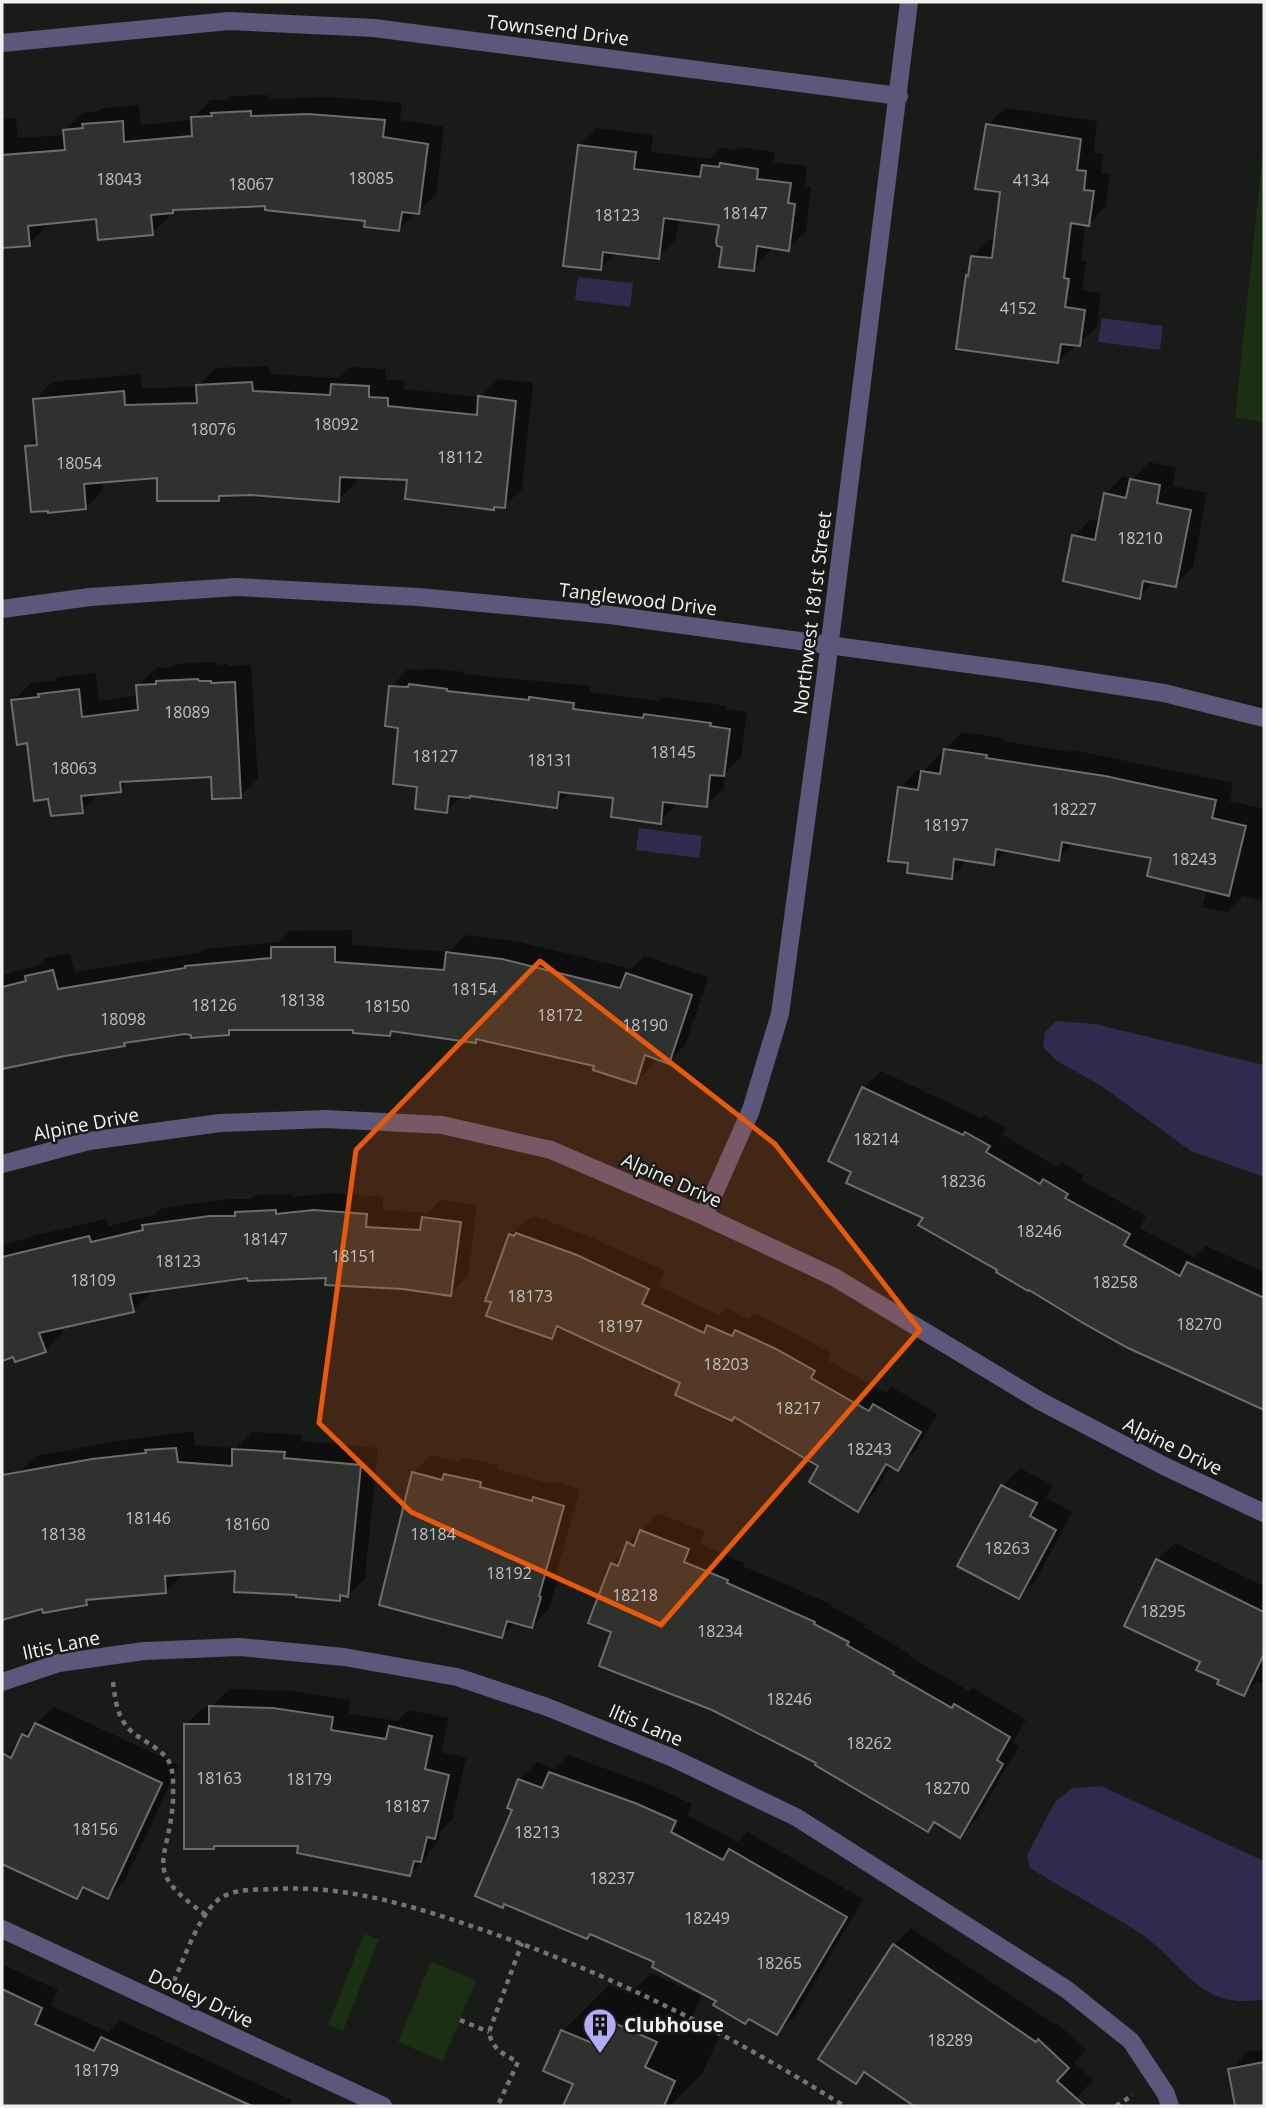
<svg xmlns="http://www.w3.org/2000/svg" width="1266" height="2108" viewBox="0 0 1266 2108" font-family="'Open Sans',sans-serif">
	<rect width="100%" height="100%" fill="#191b19"/>
	<g fill="#1b2f12">
		<path d="M1264,142v281l-29,-6z"/>
		<path d="M364,1934l15,5 -36,92 -15,-6z"/>
		<path d="M431,1962l45,18 -33,81 -45,-19z"/>
	</g>
	<g fill="#302a4e">
		<path d="M578,277l55,6 -3,24 -55,-7z"/>
		<path d="M1102,318l61,8 -3,24 -62,-8z"/>
		<path d="M639,828l63,8 -3,22 -63,-8z"/>
		<path d="M1056,1021l39,3 169,41v112l-73,-26 -91,-66 -43,-24 -14,-14 2,-15z"/>
		<path d="M1101,1786l163,75v138c-67,13 -81,-39 -127,-68 -35,-22 -72,-41 -107,-63l-3,-13 28,-53 17,-14z"/>
	</g>
	<g fill="#0007">
		<path d="M268,95v4l59,-2 75,6 -2,17 44,7 -8,68 -37,34 -32,-10 -100,-14 -91,3 -6,4v4l-18,17 -54,-16 -51,5v4l-18,18 -27,2v-127l14,-1 2,20 48,-3 -1,-5 18,-17 15,-2 4,-3 37,-3 2,20 52,-5v-2l18,-18h16l3,-4z"/>
		<path d="M1005,108l92,13 -3,32 9,1 -2,19 9,1 -4,32 -17,18 -4,-1 -4,38h5l-4,29 19,3 -4,34 -39,34 -91,-85 3,-3 2,-16 18,-18 6,1 6,-49 -14,-66z"/>
		<path d="M597,128l56,7 -2,17 59,7 11,-11 14,2 4,-3 36,5 -2,10 34,4 -2,20 6,1 -5,44 -18,18 -17,-2 -1,4 -17,18 -30,-24 -3,-21 -41,-6 -3,21 -18,18 -41,-5 -17,16 -21,-122z"/>
		<path d="M269,366l1,8 69,4 11,-11 36,2 -1,11 20,1 -1,8 76,8 18,-18 35,4 -11,106 -18,17h-8l-2,2 -85,-30 -53,-2v7l-18,17 -87,-7 -27,1 -5,5 -41,2 -20,-25 -56,5 1,9 -17,18 -59,-61 11,-11 -3,-36 17,-18 89,-8 1,14 56,-1 17,-19z"/>
		<path d="M1149,462l27,6 -3,18 34,7 -14,74 -18,18 -20,-4 -16,16 -65,-61 17,-17 9,2 5,-27 18,-18 10,3z"/>
		<path d="M215,662l1,3 12,-1v2l23,-1 7,114 -18,17 -27,-21 -83,5 -10,10 -20,3 -18,18 -32,-14 -37,-96 18,-18 23,-2 4,-4 38,-4 3,28 40,-6 -1,-10 18,-17 16,-1 3,-3z"/>
		<path d="M428,668l36,4 -1,2 127,12v6l69,9 4,-4 64,9 -1,3 21,3 -6,45 -16,16 -1,15 -18,17 -28,-3 -18,20 -45,-25 -44,-6 -15,15 -85,-11 -9,1 -16,15 -27,-25 -19,-60 -9,-39 17,-18 17,1z"/>
		<path d="M963,732l40,6v3l69,11 1,-2 160,33 -4,18 35,8v93l-21,-6 -16,16 -25,-5 5,-18 -54,-33 -79,-13 -16,16 -51,-9 -14,13 -25,-3 -17,17 -51,-89 17,-18 6,1 17,-17 5,1v-6z"/>
		<path d="M352,930v15l97,7 17,-17 54,7 111,27 14,-13 63,21 -22,67 -18,18 -13,-5 -2,8 -18,17 -39,-17 -117,-28 -4,4 -81,-11 -4,4 -35,-6 -122,1 -4,4 -44,-1 -183,36v-93l35,-9 7,-7 26,-6 5,19 127,-20 2,-3 75,-7 11,-11z"/>
		<path d="M881,1071l100,47 3,-3 22,13 -4,6 55,33 5,-5 22,14 -3,4 65,36 -6,12 54,29 12,-11 58,26v137l-135,-63 -129,-77 -146,-98 9,-83z"/>
		<path d="M333,1193l50,4v13l45,3 13,-13 36,5 -9,71 -18,18 -123,-18h-78l-99,13 1,4 -18,17 -73,17 2,6 -17,18 -43,8v-113l34,-11 70,-16 2,7 47,-11 7,-7 67,-9h22l4,-4 37,-1v3z"/>
		<path d="M535,1216l60,23 70,32 -7,15 61,29 7,-7 22,11 6,-6 39,19 38,21 -4,7 59,33 6,-6 45,27 -22,37 -18,18 -6,-4 -16,27 -18,18 -36,-45 -138,-83 -120,-56 -11,11 -42,-102 18,-17 4,1z"/>
		<path d="M193,1431l2,14 41,3 16,-16 49,3v6l77,7 -13,130 -17,17 -4,-1 -5,5 -102,-30 -54,5 -17,17 -75,7 -5,5 -43,3 -41,12v-135l17,-5 -1,-5 18,-17 75,-14z"/>
		<path d="M431,1455l27,7 5,-5 35,8 -1,4 52,15 3,-3 28,8 -25,90h3l-9,30 -17,17 -16,-4 -14,14 -89,-163z"/>
		<path d="M1020,1468l33,17 -7,13 26,14 -36,68 -18,17 -58,-31 43,-80z"/>
		<path d="M659,1514l46,17 -5,13 44,19 -1,3 88,38 -1,2 35,18 -1,3 46,27 -1,2 60,35 4,-3 53,32 -13,22 6,4 -42,72 -17,18 -23,-14 -9,8 -314,-199 -2,-67 14,-14 3,-7z"/>
		<path d="M1175,1543l89,43v99l-7,-4 -13,13 -22,-14 -20,-19 -45,-101z"/>
		<path d="M229,1689l63,2 58,9 -2,13 49,8 11,-11 41,8 -8,34 25,6 -14,62 -12,11 -2,12 -10,9 -1,5 -17,17 -109,-30h-84l-3,3 -28,-123 18,-17h7z"/>
		<path d="M54,1707l125,58 -54,115 -17,17 -21,-10 -10,10 -75,-35v-101l21,-26z"/>
		<path d="M568,1755l85,31 39,18 -5,11 51,27 9,-10 116,67 -68,117 -18,17 -121,-71 -65,-29 -85,-30 -3,3 16,-126 18,-18 17,7z"/>
		<path d="M911,1928l144,97 2,-2 29,27 -12,12 19,18 -24,26h-152l-51,-35 -10,11 38,-137z"/>
		<path d="M2,1964l56,26 -7,16 57,26 12,-12 172,80 -3,6h-287z"/>
		<path d="M651,1973l51,23 -12,25 30,14 -18,39 -32,32h-105l10,-23 -30,-13 18,-39 46,-46 21,9z"/>
		<path d="M1264,2049v57h-27l-7,-36 17,-18z"/>
	</g>
	<g fill="#2f312e" stroke="#6c6e6b" stroke-width="2">
		<path d="M251,111v5l57,-2 77,6 -2,17 45,7 -9,70 -17,-2 -3,19 -35,-4 1,-6 -100,-11v-4l-92,4v3l-22,2 2,20 -55,5 -2,-21 -68,7 2,20 -28,2v-93l63,-5 -2,-20 20,-2 -1,-4 41,-3 1,21 68,-6 -1,-19 21,-1 -1,-3z"/>
		<path d="M986,124l95,15 -4,31 9,1 -2,19 10,1 -5,35 -18,-3 -7,55 5,1 -4,28 20,3 -5,36 -19,-2 -3,19 -102,-14 10,-74 2,1 3,-20 21,2 8,-66 -25,-3z"/>
		<path d="M578,145l58,7 -2,17 66,8 2,-12 17,2 1,-4 38,6 -1,10 34,4 -3,20 7,1 -6,47 -32,-5 -3,25 -35,-4 3,-20 -5,-1 -1,-4 3,-17 -55,-7 -5,41 -56,-7 -2,18 -38,-4z"/>
		<path d="M252,382l1,9 77,4 1,-11 38,2v11l19,1v8l89,9 1,-19 38,5 -11,107 -11,-1v3l-89,-11 2,-19 -67,-3 -1,25 -88,-7 -32,1v5h-62v-23l-73,6 2,25 -38,4v-2l-17,1 -6,-66 12,-1 -4,-46 91,-8 1,14 72,-2 -1,-18z"/>
		<path d="M1130,479l30,6 -3,18 34,7 -15,77 -33,-6 -3,18 -77,-18 9,-46 23,5 9,-47 22,5z"/>
		<path d="M198,679l1,2h12v2l24,-1 6,116 -29,1 -1,-22 -91,5 1,10 -40,4 2,17 -32,3 -3,-17 -14,2 -7,-58 -10,2 -6,-45 28,-3 -1,-3 41,-5 3,28 56,-7 -2,-25 20,-1v-3z"/>
		<path d="M409,684l38,5v2l82,9v-3l45,6 -1,6 70,9 1,-4 67,9 -1,3 20,3 -6,47 -14,-1 -3,32 -44,-5 -2,22 -50,-7 2,-19 -54,-6 -2,16 -87,-12v2l-21,-2 -2,17 -32,-4 2,-22 -24,-3 5,-56 -13,-2 4,-40 19,1z"/>
		<path d="M944,749l43,6 -1,3 119,18 111,24 -4,18 34,8 -17,70 -82,-20 4,-18 -89,-16 -3,19 -63,-12 -2,16 -40,-6 -2,20 -45,-6 1,-10 -20,-2 10,-74 20,3 3,-19 19,3z"/>
		<path d="M271,947h64v15l109,8 2,-18 56,7 118,29 6,-15 66,22 -23,69 -24,-9 -9,29 -43,-14 1,-4 -118,-27v4l-85,-12 -1,5 -37,-3v-3h-124v5l-38,3v-3l-6,-1 -61,9 1,3 -60,10 -63,13v-82l24,-6 -1,-5 28,-6 5,19 127,-21v-2l86,-8z"/>
		<path d="M862,1087l101,48 2,-3 25,14 -4,6 54,32 3,-5 25,15 -3,4 65,36 -6,11 56,31 7,-14 77,36v112l-136,-62 -45,-25 -54,-33 -1,1 -32,-19 1,-2 -79,-45 5,-7 -77,-35 5,-11 -23,-11z"/>
		<path d="M276,1210v4l38,-4 53,4 -1,13 54,3 2,-13 39,5 -10,74 -48,-7 -78,-4 1,-7 -78,3 -1,-3 -117,16 4,18 -95,21 7,19 -31,10 -2,-5 -11,4v-104l87,-21 2,6 52,-12 -1,-5 68,-9h25v-4z"/>
		<path d="M516,1233l61,22 72,34 -7,15 62,29 3,-8 25,11 3,-6 41,19 39,22 -4,7 58,33 4,-7 48,28 -23,39 -12,-7 -28,48 -49,-30 9,-16 -84,-49 -2,4 -57,-26 5,-12 -123,-57 -5,13 -66,-23 5,-14 -6,-1 24,-67 5,2z"/>
		<path d="M176,1448l2,14 54,4v-17l53,3 -1,6 77,7 -13,132 -8,-2v6l-44,-4v-2l-62,-3 1,-21 -70,5 1,17 -80,7 1,5 -44,8 -1,-4 -40,11v-145l90,-16 54,-6 -1,-3z"/>
		<path d="M412,1472l30,8 2,-6 37,8 -1,5 52,14 1,-4 31,9 -25,90 2,1 -9,31 -25,-7 -5,17 -123,-33z"/>
		<path d="M1001,1485l36,18 -7,13 26,14 -37,69 -62,-33z"/>
		<path d="M640,1530l49,19 -5,13 44,18 -1,3 88,39 -1,2 35,18 -2,3 47,27 -1,2 59,34 2,-4 56,33 -13,23 6,4 -43,74 -26,-16 -6,10 -113,-67 1,-2 -104,-53 -113,-44 12,-34 -23,-9 23,-60 7,3 9,-24 7,4z"/>
		<path d="M1156,1559l108,53v42l-20,42 -27,-12 2,-4 -23,-10 4,-8 -76,-36z"/>
		<path d="M209,1706l64,2 60,9 -2,13 55,9 3,-13 43,10 -7,33 24,6 -14,64 -8,-2 -6,25 -7,-1 -4,15 -113,-23 1,-7h-84v3h-30v-125h25z"/>
		<path d="M35,1723l127,60 -54,116 -25,-12 -6,12 -75,-35v-111l9,5 11,-24 6,3z"/>
		<path d="M549,1772l86,31 41,18 -5,11 52,28 6,-11 118,68 -70,118 -28,-16 -4,5 -32,-19 3,-4 -64,-34 2,-5 -64,-28 -3,5 -83,-35 -1,4 -28,-12 37,-86 -5,-2 11,-29 24,9z"/>
		<path d="M893,1944l143,98 2,-3 31,29 -12,13 28,25h-171l-50,-34 -8,12 -38,-25z"/>
		<path d="M2,1989l40,19 -7,16 59,27 7,-14 151,69h-250z"/>
		<path d="M603,2018l54,24 -12,25 30,14 -11,25h-101l10,-22 -30,-13 18,-41 31,13z"/>
		<path d="M1264,2062v44h-29l-7,-37z"/>
	</g>
	<g fill="none" stroke-linecap="round" stroke-linejoin="round">
		<g stroke="#737573" stroke-width="4.5" stroke-dasharray="5 5" stroke-linecap="butt">
			<path d="M113,1682c2,15 3,29 12,42 11,17 40,22 46,43 3,10 2,23 2,33 -4,65 -33,68 33,115"/>
			<path d="M174,1981c10,-22 28,-75 50,-85 16,-8 36,-6 53,-7 71,-4 139,18 206,41 128,44 247,104 361,176"/>
			<path d="M460,2020l29,12"/>
			<path d="M499,2103l19,-41c-15,-8 -26,-13 -29,-30l33,-89"/>
			<path d="M1116,2106l17,-11"/>
		</g>
		<g stroke="#5c587b" stroke-width="18">
			<path d="M2,43l227,-22 145,7 525,68"/>
			<path d="M2,609l88,-12 146,-10 182,10 192,18 431,59 123,19 100,25"/>
			<path d="M2,1164l87,-23 131,-18 106,-4 116,6 109,25 153,66 130,61 206,124 124,65 100,47"/>
			<path d="M704,1216l47,-106 29,-96 45,-333 84,-679"/>
			<path d="M2,1682l57,-19 85,-12 96,-4 104,10 113,20 90,30 126,51 123,59 270,172 65,52 35,53 4,12"/>
			<path d="M2,1929l381,177"/>
		</g>
	</g>
	<path fill="#e8590c" fill-opacity="0.2" stroke="#e8590c" stroke-width="5" stroke-linejoin="round" d="M540,961l235,183 145,186 -259,295 -250,-113 -92,-89 37,-273z"/>
	<defs>
		<g id="building-pin" transform="scale(1.75)"><path d="M0 17L-7.5 6A9.5 9.5 0 1 1 7.5 6Z" fill="#b5acf8" stroke="#191b19"/><path d="M-4-6H4V6H1V3H-1V6H-4ZM-2.5-4.3h1.7v1.8h-1.7ZM.8-4.3h1.7v1.8H.8ZM-2.5-1h1.7V.8h-1.7ZM.8-1h1.7V.8H.8Z" fill="#111"/></g>
	</defs>
	<g fill-rule="evenodd">
		<use href="#building-pin" x="600" y="2025"/>
	</g>
	<g text-anchor="middle" dominant-baseline="central" stroke-width="5" stroke-linejoin="round" paint-order="stroke">
		<g font-size="16" fill="#c0c2c0">
			<text x="371" y="178">18085</text>
			<text x="119" y="179">18043</text>
			<text x="1031" y="180">4134</text>
			<text x="251" y="184">18067</text>
			<text x="745" y="213">18147</text>
			<text x="617" y="215">18123</text>
			<text x="1018" y="308">4152</text>
			<text x="336" y="424">18092</text>
			<text x="213" y="429">18076</text>
			<text x="460" y="457">18112</text>
			<text x="79" y="463">18054</text>
			<text x="1140" y="538">18210</text>
			<text x="187" y="712">18089</text>
			<text x="673" y="752">18145</text>
			<text x="435" y="756">18127</text>
			<text x="550" y="760">18131</text>
			<text x="74" y="768">18063</text>
			<text x="1074" y="809">18227</text>
			<text x="946" y="825">18197</text>
			<text x="1194" y="859">18243</text>
			<text x="474" y="989">18154</text>
			<text x="302" y="1000">18138</text>
			<text x="214" y="1005">18126</text>
			<text x="387" y="1006">18150</text>
			<text x="560" y="1015">18172</text>
			<text x="123" y="1019">18098</text>
			<text x="645" y="1025">18190</text>
			<text x="876" y="1139">18214</text>
			<text x="963" y="1181">18236</text>
			<text x="1039" y="1231">18246</text>
			<text x="265" y="1239">18147</text>
			<text x="354" y="1256">18151</text>
			<text x="178" y="1261">18123</text>
			<text x="93" y="1280">18109</text>
			<text x="1115" y="1282">18258</text>
			<text x="530" y="1296">18173</text>
			<text x="1199" y="1324">18270</text>
			<text x="620" y="1326">18197</text>
			<text x="726" y="1364">18203</text>
			<text x="798" y="1408">18217</text>
			<text x="869" y="1449">18243</text>
			<text x="148" y="1518">18146</text>
			<text x="247" y="1524">18160</text>
			<text x="63" y="1534">18138</text>
			<text x="433" y="1534">18184</text>
			<text x="1007" y="1548">18263</text>
			<text x="509" y="1573">18192</text>
			<text x="635" y="1595">18218</text>
			<text x="1163" y="1611">18295</text>
			<text x="720" y="1631">18234</text>
			<text x="789" y="1699">18246</text>
			<text x="869" y="1743">18262</text>
			<text x="219" y="1778">18163</text>
			<text x="309" y="1779">18179</text>
			<text x="947" y="1788">18270</text>
			<text x="407" y="1806">18187</text>
			<text x="95" y="1829">18156</text>
			<text x="537" y="1832">18213</text>
			<text x="612" y="1878">18237</text>
			<text x="707" y="1918">18249</text>
			<text x="779" y="1963">18265</text>
			<text x="950" y="2040">18289</text>
			<text x="96" y="2070">18179</text>
		</g>
		<g font-size="19" fill="#f0f2f0" stroke="#191b19">
			<text transform="translate(558 30) rotate(7)">Townsend Drive</text>
			<text transform="translate(638 599) rotate(7)">Tanglewood Drive</text>
			<text transform="translate(812 613) rotate(-83)">Northwest 181st Street</text>
			<text transform="translate(86 1124) rotate(-11)">Alpine Drive</text>
			<text transform="translate(672 1180) rotate(24)">Alpine Drive</text>
			<text transform="translate(1173 1446) rotate(26)">Alpine Drive</text>
			<text transform="translate(61 1645) rotate(-12)">Iltis Lane</text>
			<text transform="translate(646 1725) rotate(23)">Iltis Lane</text>
			<text transform="translate(201 1998) rotate(25)">Dooley Drive</text>
		</g>
		<g font-size="19" font-weight="bold" fill="#f0f2f0" stroke="#191b19" text-anchor="start">
			<text x="624" y="2025">Clubhouse</text>
		</g>
	</g>
	<rect width="1266" height="2108" fill="none" stroke="#f0f2f0" stroke-width="7"/>
</svg>
